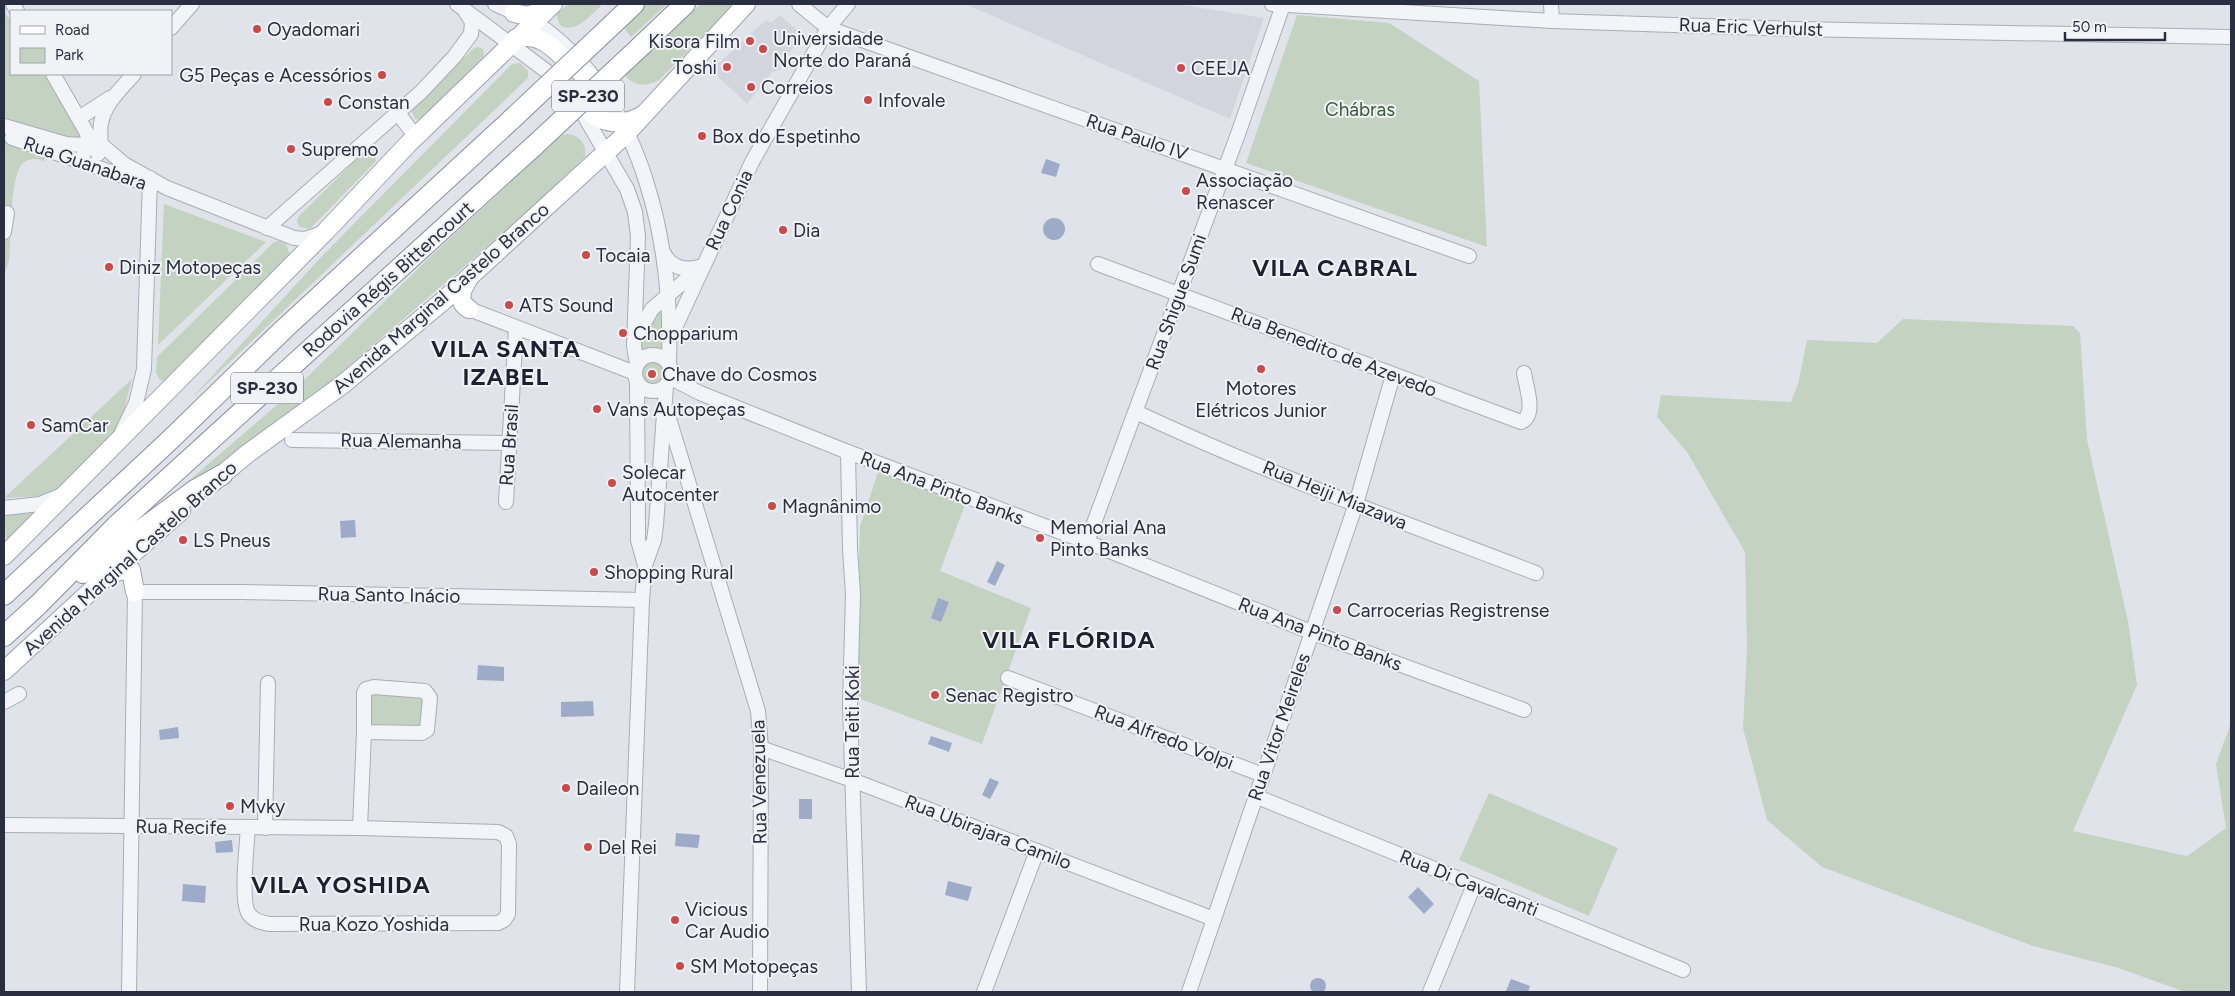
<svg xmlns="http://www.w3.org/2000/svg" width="2235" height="996" viewBox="0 0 2235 996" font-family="Figtree,sans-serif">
	<rect width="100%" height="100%" fill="#e0e3e9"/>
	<g fill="#d3d5de">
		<path d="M965,4h212l87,14 -34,101z"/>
		<path d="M780,15l23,21 -22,26 -1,8 -8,2 -25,32 -36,-34 55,-50 5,3z"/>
	</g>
	<g fill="#c4d2c2">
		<path d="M4,4h5l-4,8 6,10v52h33l39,63 -1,4 -78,-16z"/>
		<path d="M569,4h34c-12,10 -27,31 -43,21l-4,-11z"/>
		<path d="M646,4h21l-36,33 -9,-12z"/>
		<path d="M701,4h34l-76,76c-14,8 -27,6 -36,-7z"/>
		<path d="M1297,15l92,8 90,58 8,166 -241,-84z"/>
		<path d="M478,47l5,2 1,7 -62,64 -7,-1 -4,-9 63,-62z"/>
		<path d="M520,63l8,8v7l-338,322 132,-144 190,-192z"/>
		<path d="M567,134c13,1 20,10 18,23l-59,56 -222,192 -155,110 143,-123 139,-136 131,-121z"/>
		<path d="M4,137l43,16 -3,8c-8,-3 -15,-3 -22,3 -12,12 -11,77 -13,96 -1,5 -4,10 -5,14z"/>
		<path d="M369,150l6,4 1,7 -66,68 -10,-2 -3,-5 1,-5 67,-66z"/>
		<path d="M164,204l102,38 -108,103z"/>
		<path d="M278,241l8,3 4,11 -125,126 -5,-1 -4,-7 1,-16 117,-115z"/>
		<path d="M665,303l-2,52 -13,-3 -9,3c-7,-21 12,-37 24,-52z"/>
		<path d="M1903,319l170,7 7,7 7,107 41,181 9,64 -64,146 114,25 39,-28 -10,-64 15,-41v269h-46l-66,-24 -86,-22 -211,-79 -55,-47 -24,-92 4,-78 -2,-98 -58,-100 -30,-35 4,-22 130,7 7,-18 9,-44 70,3z"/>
		<circle cx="652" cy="371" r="12"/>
		<path d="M132,379l-9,35 -12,25 -48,49 -20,8 -39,2z"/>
		<path d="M879,469l87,33 -26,69 91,37 -49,136 -127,-47 5,-170z"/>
		<path d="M4,512h30l-28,29z"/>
		<path d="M415,692l8,6 -1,28h-54l2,-32z"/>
		<path d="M1489,793l129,55 -29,68 -130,-56z"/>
	</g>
	<g fill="#9dabc8">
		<path d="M1046,159l14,5 -4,13 -15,-4z"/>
		<circle cx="1054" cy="229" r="11"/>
		<path d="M355,520l1,17 -15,1 -1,-17z"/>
		<path d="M997,561l8,4 -10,21 -8,-4z"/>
		<path d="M938,598l11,4 -8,20 -10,-4z"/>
		<path d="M478,665l26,2v14l-27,-1z"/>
		<path d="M593,701l1,15 -33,1v-15z"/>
		<path d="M178,727l1,11 -19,2 -1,-10z"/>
		<path d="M931,736l21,7 -3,9 -21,-8z"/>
		<path d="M990,778l9,4 -9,17 -8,-4z"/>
		<rect x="799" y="799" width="13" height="20"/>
		<path d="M676,833l24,2 -2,13 -23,-2z"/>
		<path d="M232,840l1,12 -17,1 -1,-11z"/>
		<path d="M948,881l24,6 -4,14 -23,-6z"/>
		<path d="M183,884l23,2 -1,17 -23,-2z"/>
		<path d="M1418,887l16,17 -10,10 -16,-17z"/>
		<circle cx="1318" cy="986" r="8"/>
		<path d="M1511,979l19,7 -2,6 -22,-1z"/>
	</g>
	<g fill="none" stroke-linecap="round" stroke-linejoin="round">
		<g stroke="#a9adb6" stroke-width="16">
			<g id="minor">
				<path d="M13,4l4,7"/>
				<path d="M457,4l104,78"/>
				<path d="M495,4c17,8 36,15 51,26 99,75 127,217 123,334"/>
				<path d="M799,4l29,24 641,228"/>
				<path d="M1272,4l280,17 243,8 436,8"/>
				<path d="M1551,4l1,17"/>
				<path d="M171,28l21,-24"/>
				<path d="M53,74l34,59 1,8 -4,12"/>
				<path d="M578,105l49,84 8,23 3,24 -4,110 3,18"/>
				<path d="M398,113l17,23"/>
				<path d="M79,118l31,-20"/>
				<path d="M4,126l62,18 37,2 21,18 43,24 127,50 11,1 20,-7"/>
				<path d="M12,138l140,48"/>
				<path d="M98,154c5,-11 0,-23 4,-35 5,-18 20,-31 32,-45"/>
				<path d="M267,228l154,-136 33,-35 17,-23 1,-12 -7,-11"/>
				<path d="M4,232l3,-19"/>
				<path d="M663,252c7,15 20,19 36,15"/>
				<path d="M1098,264l423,158c16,-7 5,-35 3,-49"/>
				<path d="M469,309l166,64"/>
				<path d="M672,334l80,-172 76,-134 20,-24"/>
				<path d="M637,335l15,-26 50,-43"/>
				<circle cx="653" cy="373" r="18"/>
				<path d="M671,378l29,15 148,59 239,90 224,90 213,78"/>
				<path d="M637,381l1,141v18l7,25"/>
				<path d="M667,412l91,299 3,37 -1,244"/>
				<path d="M1136,412c130,61 266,110 400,161"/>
				<path d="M122,432l14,-29 8,-34 6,-191"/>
				<path d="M292,440l218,3"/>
				<path d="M848,452l2,97 3,45 -3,111 9,287"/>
				<path d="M506,502l10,-174"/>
				<path d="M4,508l36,-4 22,-9"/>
				<path d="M1087,542l151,-408 45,-129"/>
				<path d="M1008,678l255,97"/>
				<path d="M374,687l51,4 5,7 -3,32 -5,3 -58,-1v-39l2,-4z"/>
				<path d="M4,702l15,-8"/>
				<path d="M761,748l91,32 362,139"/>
				<path d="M1255,796l428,174"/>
				<path d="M4,825l356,3 138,4 8,4 3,8 -1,70 -4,6 -6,3 -229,1c-8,-2 -15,-3 -20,-10 -9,-12 -2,-69 -1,-87"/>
				<path d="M265,828l3,-145"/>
				<path d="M360,828l4,-96"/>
				<path d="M129,992l6,-400h105l402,8"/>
				<path d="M627,992l15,-392 3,-35 9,-25 2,-15 10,-139"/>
				<path d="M984,992l53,-141"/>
				<path d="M1189,992l167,-488 37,-129"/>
				<path d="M1430,992l44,-107"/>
			</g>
		</g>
		<g stroke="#a0a5b4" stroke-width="20">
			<g id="major">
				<path d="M514,13l14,3 16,-6"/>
				<path d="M516,38c32,-6 41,18 64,34 4,3 9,5 14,7"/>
				<path d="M569,92c8,5 11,10 17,16 15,17 37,18 55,8"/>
				<path d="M468,280c-7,10 -11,22 1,29"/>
				<path d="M212,483l35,-29 95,-69 101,-84 184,-168 119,-129"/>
				<path d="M4,556l321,-324 84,-89 144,-139"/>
				<path d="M111,574l18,-6 2,2 4,22"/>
				<path d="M4,671l102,-94 75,-66"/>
			</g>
		</g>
		<g stroke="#888e9f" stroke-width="22">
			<g id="highway">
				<path d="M614,23l20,-19"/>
				<path d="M641,46l44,-42"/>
				<path d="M83,573l112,-83 27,-15"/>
				<path d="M4,595l167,-156 113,-110 228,-210"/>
				<path d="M4,636l34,-31 78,-79 419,-381"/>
			</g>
		</g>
		<use href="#minor" stroke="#f3f4f7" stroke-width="14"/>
		<use href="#major" stroke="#fff" stroke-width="18"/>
		<use href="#highway" stroke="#fff" stroke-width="20"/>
		<g stroke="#888e9f" stroke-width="22" stroke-linecap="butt">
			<g id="highway-bridge">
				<path d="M512,119l102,-96"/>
				<path d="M535,145l106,-99"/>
			</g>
		</g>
		<use href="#highway-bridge" stroke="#fff" stroke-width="20"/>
	</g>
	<g fill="#ca4a4b" stroke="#f0f2f6" stroke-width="2">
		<circle cx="257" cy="29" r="5"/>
		<circle cx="750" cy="41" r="5"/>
		<circle cx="763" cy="49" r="5"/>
		<circle cx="727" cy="67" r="5"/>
		<circle cx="1181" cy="68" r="5"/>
		<circle cx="382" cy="75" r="5"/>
		<circle cx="751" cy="87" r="5"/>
		<circle cx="868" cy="100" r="5"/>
		<circle cx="328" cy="102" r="5"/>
		<circle cx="702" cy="136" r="5"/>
		<circle cx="291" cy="149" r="5"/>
		<circle cx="1186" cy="191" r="5"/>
		<circle cx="783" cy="230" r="5"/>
		<circle cx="586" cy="255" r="5"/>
		<circle cx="109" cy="267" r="5"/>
		<circle cx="509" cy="305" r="5"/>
		<circle cx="623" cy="333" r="5"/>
		<circle cx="1261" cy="369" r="5"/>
		<circle cx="652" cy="374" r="5"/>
		<circle cx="597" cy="409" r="5"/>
		<circle cx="31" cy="425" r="5"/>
		<circle cx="612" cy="483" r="5"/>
		<circle cx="772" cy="506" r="5"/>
		<circle cx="1040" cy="538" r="5"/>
		<circle cx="183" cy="540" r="5"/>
		<circle cx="594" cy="572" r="5"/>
		<circle cx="1337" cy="610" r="5"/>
		<circle cx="935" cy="695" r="5"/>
		<circle cx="566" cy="788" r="5"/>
		<circle cx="230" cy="806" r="5"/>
		<circle cx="588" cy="847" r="5"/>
		<circle cx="675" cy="920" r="5"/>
		<circle cx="680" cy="966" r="5"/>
	</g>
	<g text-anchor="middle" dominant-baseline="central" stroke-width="4" stroke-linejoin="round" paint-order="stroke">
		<g fill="#f0f2f6" stroke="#656977" stroke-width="1">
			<rect x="552" y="80.5" width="72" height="31" rx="4"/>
			<rect x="231" y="372.5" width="72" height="31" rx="4"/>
		</g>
		<g font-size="18" font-weight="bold" fill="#292e40">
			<text x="588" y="96">SP-230</text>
			<text x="267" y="388">SP-230</text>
		</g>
		<g font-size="19" fill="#292e40" stroke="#f0f2f6">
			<text transform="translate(1751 27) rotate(2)">Rua Eric Verhulst</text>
			<text transform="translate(1137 137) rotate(19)">Rua Paulo IV</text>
			<text transform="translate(85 163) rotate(19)">Rua Guanabara</text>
			<text transform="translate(729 210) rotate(-65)">Rua Conia</text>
			<text transform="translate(388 279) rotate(-42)">Rodovia Régis Bittencourt</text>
			<text transform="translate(441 298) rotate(-41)">Avenida Marginal Castelo Branco</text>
			<text transform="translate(1176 302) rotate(-70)">Rua Shigue Sumi</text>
			<text transform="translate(1334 352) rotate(21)">Rua Benedito de Azevedo</text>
			<text transform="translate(401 441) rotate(1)">Rua Alemanha</text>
			<text transform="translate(509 445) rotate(-86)">Rua Brasil</text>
			<text transform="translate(942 488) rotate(21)">Rua Ana Pinto Banks</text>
			<text transform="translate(1335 495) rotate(22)">Rua Heiji Miazawa</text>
			<text transform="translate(130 558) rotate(-42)">Avenida Marginal Castelo Branco</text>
			<text transform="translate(389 595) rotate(1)">Rua Santo Inácio</text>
			<text transform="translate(1320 634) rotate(21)">Rua Ana Pinto Banks</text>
			<text transform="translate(852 722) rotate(-90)">Rua Teiti Koki</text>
			<text transform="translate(1279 727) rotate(-71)">Rua Vitor Meireles</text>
			<text transform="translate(1164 737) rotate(21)">Rua Alfredo Volpi</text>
			<text transform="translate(759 782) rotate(-91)">Rua Venezuela</text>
			<text transform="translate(181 827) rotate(1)">Rua Recife</text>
			<text transform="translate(988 832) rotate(21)">Rua Ubirajara Camilo</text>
			<text transform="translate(1469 883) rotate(22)">Rua Di Cavalcanti</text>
			<text x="374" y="924">Rua Kozo Yoshida</text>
		</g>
		<g font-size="19" fill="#292e40" stroke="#f0f2f6" text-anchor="start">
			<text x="267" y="29">Oyadomari</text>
			<text x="773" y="38">Universidade<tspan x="773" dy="22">Norte do Paraná</tspan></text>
			<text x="740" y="41" text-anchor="end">Kisora Film</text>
			<text x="717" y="67" text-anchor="end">Toshi</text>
			<text x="1191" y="68">CEEJA</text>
			<text x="372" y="75" text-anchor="end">G5 Peças e Acessórios</text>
			<text x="761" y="87">Correios</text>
			<text x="878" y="100">Infovale</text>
			<text x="338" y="102">Constan</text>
			<text x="712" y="136">Box do Espetinho</text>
			<text x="301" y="149">Supremo</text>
			<text x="1196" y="180">Associação<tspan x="1196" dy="22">Renascer</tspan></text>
			<text x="793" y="230">Dia</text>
			<text x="596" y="255">Tocaia</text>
			<text x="119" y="267">Diniz Motopeças</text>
			<text x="519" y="305">ATS Sound</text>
			<text x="633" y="333">Chopparium</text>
			<text x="662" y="374">Chave do Cosmos</text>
			<text x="1261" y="388" text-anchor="middle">Motores<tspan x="1261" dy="22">Elétricos Junior</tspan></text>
			<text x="607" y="409">Vans Autopeças</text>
			<text x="41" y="425">SamCar</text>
			<text x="622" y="472">Solecar<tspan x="622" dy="22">Autocenter</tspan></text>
			<text x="782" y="506">Magnânimo</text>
			<text x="1050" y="527">Memorial Ana<tspan x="1050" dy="22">Pinto Banks</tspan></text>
			<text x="193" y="540">LS Pneus</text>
			<text x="604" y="572">Shopping Rural</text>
			<text x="1347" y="610">Carrocerias Registrense</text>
			<text x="945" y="695">Senac Registro</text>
			<text x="576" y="788">Daileon</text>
			<text x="240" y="806">Mvky</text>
			<text x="598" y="847">Del Rei</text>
			<text x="685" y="909">Vicious<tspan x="685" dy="22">Car Audio</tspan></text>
			<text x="690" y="966">SM Motopeças</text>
		</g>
		<g font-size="19" fill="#395b37" stroke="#f0f2f6">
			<text x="1360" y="109">Chábras</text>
		</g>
		<g font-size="24" font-weight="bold" letter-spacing="1" fill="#1c2031" stroke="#f0f2f6">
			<text x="1335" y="267">VILA CABRAL</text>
			<text x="506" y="348">VILA SANTA<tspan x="506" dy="28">IZABEL</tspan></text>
			<text x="1069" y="639">VILA FLÓRIDA</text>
			<text x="341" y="884">VILA YOSHIDA</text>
		</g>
	</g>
	<rect width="2235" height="996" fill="none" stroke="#292e40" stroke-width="10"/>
	<rect x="10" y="10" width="162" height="65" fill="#f0f2f6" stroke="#a0a4ad"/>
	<rect x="20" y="26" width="25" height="8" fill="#ffffff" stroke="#a0a4ad"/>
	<text x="55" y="35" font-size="15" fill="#292e40">Road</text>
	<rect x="20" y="48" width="25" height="15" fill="#c4d2c2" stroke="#a0a4ad"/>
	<text x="55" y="60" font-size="15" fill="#292e40">Park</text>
	<path d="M2065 32v8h100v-8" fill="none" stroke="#292e40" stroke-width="2.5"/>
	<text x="2072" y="32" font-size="15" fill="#292e40" stroke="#f0f2f6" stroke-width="4" paint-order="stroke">50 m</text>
</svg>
